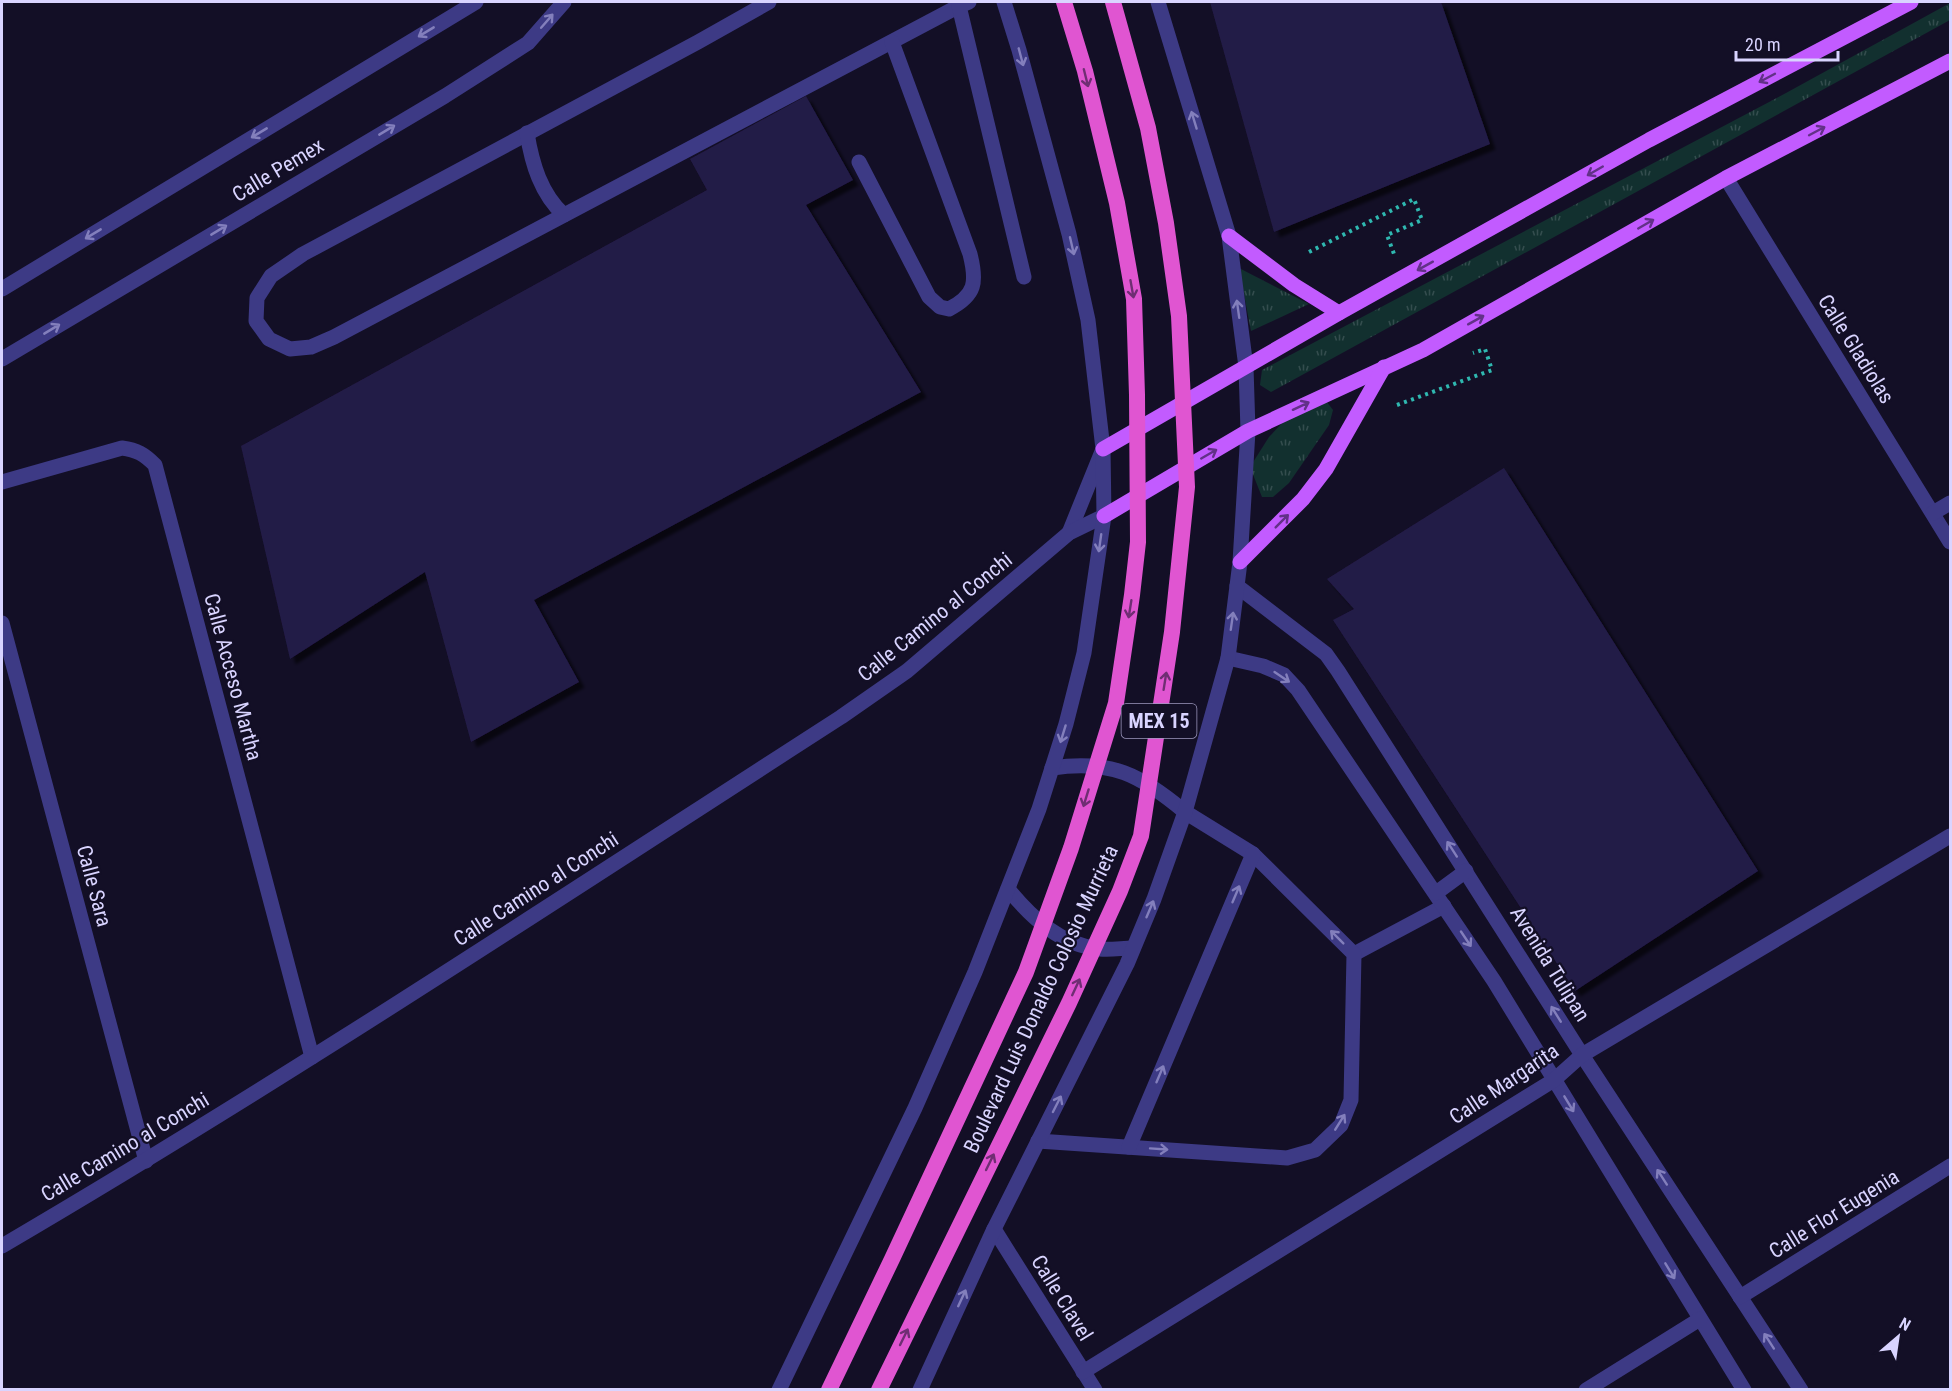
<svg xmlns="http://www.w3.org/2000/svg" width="1952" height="1391" viewBox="0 0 1952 1391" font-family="'Roboto Condensed',sans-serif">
	<defs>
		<pattern id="park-tufts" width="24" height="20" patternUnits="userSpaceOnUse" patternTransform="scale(1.5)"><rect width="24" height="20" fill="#12302f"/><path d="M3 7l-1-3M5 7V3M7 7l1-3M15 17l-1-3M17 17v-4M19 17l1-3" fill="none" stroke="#344d4e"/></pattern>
		<filter id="shadow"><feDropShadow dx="5.5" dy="5.5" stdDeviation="1.5" flood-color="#0009"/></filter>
	</defs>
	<rect width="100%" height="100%" fill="#130f26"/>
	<g fill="url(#park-tufts)">
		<path d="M1950,3v17l-679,372 -11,-7 2,-15 524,-277z"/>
		<path d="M1239,268l70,36 -58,27z"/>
		<path d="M1323,397l10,13 -4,15 -40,58 -16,14h-11l-12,-30 19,-30 27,-29z"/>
	</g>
	<g fill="#241b47" filter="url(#shadow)">
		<path d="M1210,2h231l49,142 -216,88z"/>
		<path d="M806,96l47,84 -47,25 115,187 -387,208 45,82 -108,60 -46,-170 -135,87 -49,-213 466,-256 -17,-31z"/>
		<path d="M1504,468l254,403 -183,120 -242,-371 21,-11 -27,-30z"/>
	</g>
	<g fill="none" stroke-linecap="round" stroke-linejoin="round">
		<g stroke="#2fb8b0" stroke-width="4" stroke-dasharray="3 4.5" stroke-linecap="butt">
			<path d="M1309,252l105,-53 8,21 -35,15 7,19"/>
			<path d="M1397,405l95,-35 -7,-21 -12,4"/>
		</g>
		<g stroke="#3d3a85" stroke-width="15">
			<path d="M769,2l-71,40 -395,212 -32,22 -14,22 -1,23 13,18 21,10 21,-2 23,-10 625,-331 -2,-4"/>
			<path d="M969,2l-10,4 65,271"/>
			<path d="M527,133c5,31 14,61 37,82"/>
			<path d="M859,162l70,135 11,10 9,2c27,-14 28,-27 21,-55l-78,-212"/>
			<path d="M1354,954l90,-48"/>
			<path d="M1038,1141l249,17 28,-8 26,-25 10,-25 3,-146 -101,-100 -68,-42"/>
			<path d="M1129,1147l124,-293"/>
		</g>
		<g stroke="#3d3a85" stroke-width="15">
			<path d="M1726,178l224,364"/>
			<path d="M2,289l474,-287"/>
			<path d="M2,359l443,-263 83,-53 36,-41"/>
			<path d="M2,482l120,-34c15,2 22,6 33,17l157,592"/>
			<path d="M1933,513l17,-10"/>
			<path d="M1069,533l34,-84"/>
			<path d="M1237,586l89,68 12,17 244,384 219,335"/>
			<path d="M2,623l144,538"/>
			<path d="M1228,658l35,8 21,9 14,15 196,291 250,409"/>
			<path d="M1436,893l30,-22"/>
			<path d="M994,1229l101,161"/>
			<path d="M2,1246c285,-167 561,-350 839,-529l66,-46 162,-138 35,-17"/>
			<path d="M1740,1297l210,-131"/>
			<path d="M1083,1372l471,-292 28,-25 368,-219"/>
			<path d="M1586,1390l114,-71"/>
		</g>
		<g stroke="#3d3a85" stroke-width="15">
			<path d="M1052,768c59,-9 89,7 133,44"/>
			<path d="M1008,889c24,29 52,56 92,60 11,1 23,-1 33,-1"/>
			<path d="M779,1390l136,-282 60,-136 64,-163 27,-85 18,-71 20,-137 -1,-67 -15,-129 -19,-86 -50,-184 -15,-48"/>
			<path d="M920,1390l74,-161 133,-265 27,-65 31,-87 43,-154 12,-96 8,-131 -2,-64 -17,-131 -71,-234"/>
		</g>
		<g stroke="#c25bff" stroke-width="15">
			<path d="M1229,236l65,49 45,28"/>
			<path d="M1103,449l236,-136 310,-173 262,-138"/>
			<path d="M1104,516l144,-85 175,-81 303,-172 224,-117"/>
			<path d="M1240,562l63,-63 23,-30 58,-102"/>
		</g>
		<g stroke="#e055d1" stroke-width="16">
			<path d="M829,1390l63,-131 134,-287 45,-124 45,-145 16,-108 6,-53 -1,-147 -3,-96 -17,-96 -32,-132 -21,-69"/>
			<path d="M879,1390l190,-387 51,-112 21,-55 31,-204 15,-145 -8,-171 -13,-93 -18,-95 -35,-126"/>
		</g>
	</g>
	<defs><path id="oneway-shaft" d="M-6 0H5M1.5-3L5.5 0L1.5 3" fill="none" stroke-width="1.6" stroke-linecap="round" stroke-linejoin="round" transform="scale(1.5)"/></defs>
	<g stroke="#837fbc">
		<use href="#oneway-shaft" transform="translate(547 21) rotate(-49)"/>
		<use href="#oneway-shaft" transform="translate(426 32) rotate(149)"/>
		<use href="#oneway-shaft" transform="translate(1021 57) rotate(75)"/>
		<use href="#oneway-shaft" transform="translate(1194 120) rotate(-107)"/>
		<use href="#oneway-shaft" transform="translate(387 130) rotate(-31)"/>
		<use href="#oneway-shaft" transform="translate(259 133) rotate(149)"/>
		<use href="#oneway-shaft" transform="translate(219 230) rotate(-31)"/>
		<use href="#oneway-shaft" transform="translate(93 234) rotate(149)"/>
		<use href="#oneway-shaft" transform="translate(1072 246) rotate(77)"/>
		<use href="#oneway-shaft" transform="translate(1238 309) rotate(-98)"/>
		<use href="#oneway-shaft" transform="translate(52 329) rotate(-31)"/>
		<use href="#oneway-shaft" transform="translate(1100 543) rotate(98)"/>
		<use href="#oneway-shaft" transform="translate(1232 621) rotate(-82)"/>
		<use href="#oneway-shaft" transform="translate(1282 677) rotate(34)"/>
		<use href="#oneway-shaft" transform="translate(1063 734) rotate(107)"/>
		<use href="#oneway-shaft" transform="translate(1452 849) rotate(-123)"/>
		<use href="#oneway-shaft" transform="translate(1236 894) rotate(-67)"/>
		<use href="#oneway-shaft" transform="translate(1150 909) rotate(-67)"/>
		<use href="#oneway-shaft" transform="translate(1337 937) rotate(-135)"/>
		<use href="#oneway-shaft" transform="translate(1466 939) rotate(56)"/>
		<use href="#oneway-shaft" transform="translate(1556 1014) rotate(-122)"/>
		<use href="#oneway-shaft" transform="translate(1160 1074) rotate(-67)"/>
		<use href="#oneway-shaft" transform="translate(1057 1104) rotate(-63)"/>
		<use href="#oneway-shaft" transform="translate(1569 1104) rotate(59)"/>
		<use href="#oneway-shaft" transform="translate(1340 1122) rotate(-58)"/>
		<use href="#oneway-shaft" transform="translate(1159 1149) rotate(4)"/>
		<use href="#oneway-shaft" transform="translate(1662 1177) rotate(-123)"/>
		<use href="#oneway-shaft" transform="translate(1670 1271) rotate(59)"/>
		<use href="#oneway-shaft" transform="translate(962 1298) rotate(-65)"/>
		<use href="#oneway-shaft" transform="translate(1769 1341) rotate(-123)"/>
	</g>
	<g stroke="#6f2e73">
		<use href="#oneway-shaft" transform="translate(1086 78) rotate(76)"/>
		<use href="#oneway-shaft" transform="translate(1132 289) rotate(80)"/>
		<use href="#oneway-shaft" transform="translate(1130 609) rotate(99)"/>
		<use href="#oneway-shaft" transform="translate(1165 681) rotate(-81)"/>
		<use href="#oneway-shaft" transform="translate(1086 798) rotate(107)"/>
		<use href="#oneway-shaft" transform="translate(1076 987) rotate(-65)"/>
		<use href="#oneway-shaft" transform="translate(990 1162) rotate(-64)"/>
		<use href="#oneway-shaft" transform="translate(904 1337) rotate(-64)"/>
	</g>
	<g stroke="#623188">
		<use href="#oneway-shaft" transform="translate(1767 78) rotate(152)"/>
		<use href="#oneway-shaft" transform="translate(1817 131) rotate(-28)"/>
		<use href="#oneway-shaft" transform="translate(1595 171) rotate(150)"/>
		<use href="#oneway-shaft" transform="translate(1646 224) rotate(-30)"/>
		<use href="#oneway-shaft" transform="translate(1425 266) rotate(151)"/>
		<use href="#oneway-shaft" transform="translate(1476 320) rotate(-29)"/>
		<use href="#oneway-shaft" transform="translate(1301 406) rotate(-25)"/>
		<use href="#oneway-shaft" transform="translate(1209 454) rotate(-30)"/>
		<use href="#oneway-shaft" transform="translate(1282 521) rotate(-45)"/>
	</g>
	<g text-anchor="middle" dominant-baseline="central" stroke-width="4.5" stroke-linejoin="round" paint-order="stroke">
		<rect fill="#130f26" stroke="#9e99be" stroke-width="1.5" x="1121.5" y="704" width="75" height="34" rx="4.5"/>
		<g font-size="20" font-weight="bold" fill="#d9d4ff">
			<text x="1159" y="721">MEX 15</text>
		</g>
		<g font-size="21" fill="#d9d4ff" stroke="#130f26">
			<text transform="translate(278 170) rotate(-31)">Calle Pemex</text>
			<text transform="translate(1856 349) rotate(58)">Calle Gladiolas</text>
			<text transform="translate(935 617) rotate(-39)">Calle Camino al Conchi</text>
			<text transform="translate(233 677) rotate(75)">Calle Acceso Martha</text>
			<text transform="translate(94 886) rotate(75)">Calle Sara</text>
			<text transform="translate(536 889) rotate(-33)">Calle Camino al Conchi</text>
			<text transform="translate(1550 964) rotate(58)">Avenida Tulipan</text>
			<text transform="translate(1041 999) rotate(-65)">Boulevard Luis Donaldo Colosio Murrieta</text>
			<text transform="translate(1504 1084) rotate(-34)">Calle Margarita</text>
			<text transform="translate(125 1147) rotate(-31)">Calle Camino al Conchi</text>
			<text transform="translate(1834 1214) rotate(-32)">Calle Flor Eugenia</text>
			<text transform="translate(1062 1298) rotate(58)">Calle Clavel</text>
		</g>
	</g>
	<rect width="1952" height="1391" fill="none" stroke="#d9d4ff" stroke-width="6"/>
	<g transform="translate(1898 1337) rotate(29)" stroke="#130f26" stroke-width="4.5" paint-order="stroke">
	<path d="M0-4.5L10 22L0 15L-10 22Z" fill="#d9d4ff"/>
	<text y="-9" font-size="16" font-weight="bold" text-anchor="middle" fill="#d9d4ff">N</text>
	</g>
	<path d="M1736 51v9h102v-9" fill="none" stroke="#d9d4ff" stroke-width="3"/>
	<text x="1745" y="51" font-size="18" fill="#d9d4ff" stroke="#130f26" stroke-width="4.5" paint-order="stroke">20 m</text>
</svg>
